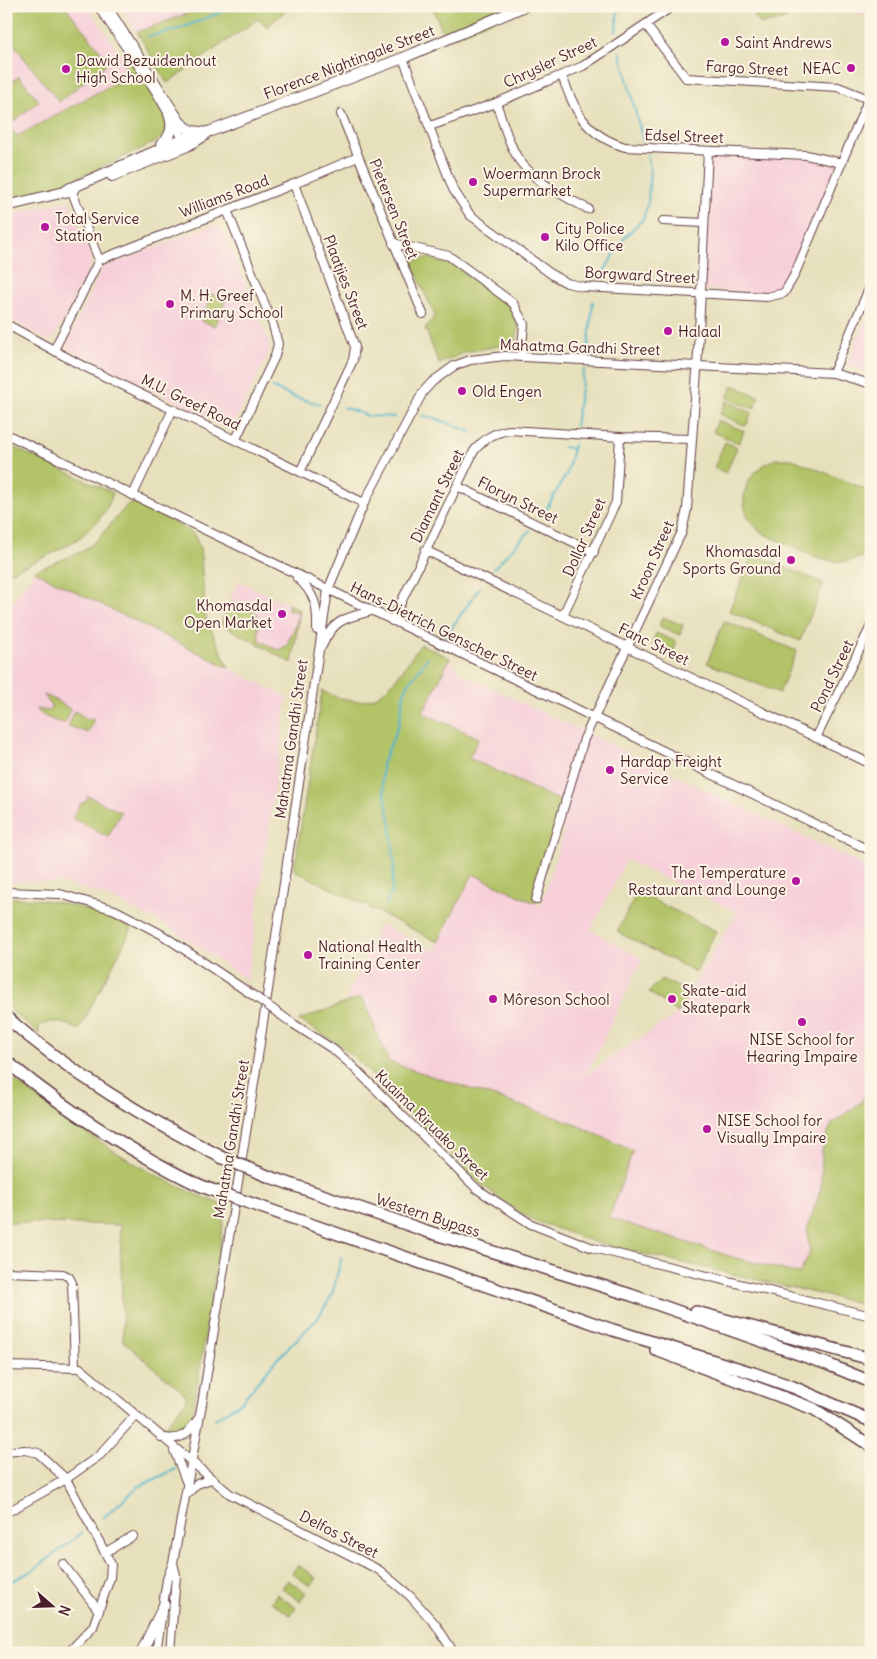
<svg xmlns="http://www.w3.org/2000/svg" width="877" height="1659" viewBox="0 0 877 1659" font-family="Delius,sans-serif">
	<rect width="100%" height="100%" fill="#fcf5e5"/>
	<filter id="ink" filterUnits="userSpaceOnUse"><feTurbulence type="fractalNoise" baseFrequency=".02" numOctaves="2"/><feDisplacementMap in="SourceGraphic" scale="10" xChannelSelector="R" yChannelSelector="G"/><feConvolveMatrix kernelMatrix="1 2 1 2 8 2 1 2 1" color-interpolation-filters="sRGB"/></filter>
	<filter id="wash" filterUnits="userSpaceOnUse"><feTurbulence type="fractalNoise" baseFrequency=".0096" numOctaves="4" result="noise"/><feDisplacementMap in="SourceGraphic" scale="20" xChannelSelector="R" yChannelSelector="G"/><feGaussianBlur stdDeviation="1.12" result="paint"/><feColorMatrix in="noise" values="0 0 0 0 0 0 0 0 0 0 0 0 0 0 0 0 0 1.4 0 .05"/><feComposite in="paint" operator="in"/></filter>
	<g filter="url(#wash)">
		<rect width="100%" height="100%" fill="#e6e0bc"/>
		<g fill="#f6cfd9" fill-rule="evenodd">
			<path d="M6,6h81l38,54 -1,18 -107,59 -11,-13z"/>
			<path d="M121,6h87l-71,26z"/>
			<path d="M841,6h30v19l-6,-9z"/>
			<path d="M711,157l93,1 34,7 -51,121 -17,8 -67,-5z"/>
			<path d="M69,201l23,57 -2,9 -35,70 -7,4 -42,-24v-102z"/>
			<path d="M212,225l10,3 47,112v13l-35,71 -6,3 -160,-78 -2,-5 36,-76z"/>
			<path d="M871,307v66l-24,-8z"/>
			<path d="M34,571l253,126 -40,283 -81,-55 -64,-31 -36,-10 -28,-3 -32,1v-270z"/>
			<path d="M238,581l63,29 -8,54 -73,-40z"/>
			<path d="M450,658l10,15 411,196v218l-11,16 -28,21 -10,27 -1,37 -14,42 3,23 -11,21 -63,-16 -127,-40 24,-67 -63,-29 -182,-60 -26,-65 -17,4 35,-77 54,27 39,-77 68,32 23,-75 -6,-3 6,-25 -96,-45 10,-20 -55,-25zM626,860l111,52 -59,101 -91,61 55,-115 -51,-29z"/>
		</g>
		<g fill="#b2c367" stroke="#7e7149">
			<path d="M17,6h48l44,56 -50,40 -53,-67v-20z"/>
			<path d="M208,6h83l-24,21 -9,-8 -91,64 -30,-51z"/>
			<path d="M432,6h93l-79,34z"/>
			<path d="M795,6l-9,13 -25,5 -6,-6v-6l14,-6z"/>
			<path d="M125,60l9,4c9,14 35,47 34,63 -1,6 -7,12 -12,15 -48,21 -98,50 -150,59v-77l11,12 107,-58z"/>
			<path d="M19,76l20,25 -27,22 -6,-7v-29z"/>
			<path d="M428,258l27,8 58,44 5,17 -2,16 -51,9 -26,12 -14,-36 10,-12 -24,-55z"/>
			<path d="M212,294l14,5 -11,27 -14,-5z"/>
			<path d="M733,385l26,12 -5,12 -27,-11z"/>
			<path d="M726,401l26,12 -6,13 -26,-12z"/>
			<path d="M718,420l26,11 -5,12 -26,-11z"/>
			<path d="M725,442l12,5 -11,26 -12,-5z"/>
			<path d="M6,444l107,49c-14,47 -66,62 -107,81z"/>
			<path d="M776,459h16l71,29 8,6v56c-30,28 -74,-3 -105,-15 -35,-21 -26,-63 10,-76z"/>
			<path d="M139,503l54,30 7,14 6,72 23,49 -195,-97 49,-20 13,-10 32,-37z"/>
			<path d="M753,554l71,29 -24,58 -71,-30z"/>
			<path d="M230,602l27,11 2,27 19,10 8,-4 10,-21 2,-14h-10v-7l12,6 -8,53 -71,-39z"/>
			<path d="M662,617l21,8 -3,10 -21,-9z"/>
			<path d="M724,621l73,30 -18,42 -72,-30z"/>
			<path d="M656,633l21,9 -4,9 -21,-8z"/>
			<path d="M421,644l29,14 -27,55 56,25 -10,20 95,45 -29,100 -62,-29 -35,68 -144,-72 28,-179c56,26 68,-4 99,-47z"/>
			<path d="M44,695l12,5 15,10 -6,13c-10,-1 -22,-6 -29,-14l12,2 4,-4z"/>
			<path d="M75,711l12,8h7l-6,14 -20,-7z"/>
			<path d="M88,796l33,16 -13,25 -36,-19 8,-14 6,-3z"/>
			<path d="M637,892l79,39 -20,41 -79,-40z"/>
			<path d="M6,898c45,-1 86,11 126,30l-53,102c-14,-7 -25,-12 -40,-4v8l-33,-28z"/>
			<path d="M661,979l28,13 -11,21 -29,-21z"/>
			<path d="M362,997l27,65 181,60 63,29 -24,67 127,40 63,16 11,-21 -3,-23 14,-42 1,-37 5,-17 5,-10 28,-21 11,-16v219l-274,-63 -64,-23 -23,-14 -32,-24 -124,-125 -16,-13 -39,-24z"/>
			<path d="M6,1074c70,53 137,103 220,132l-35,217 -1,4 -12,9 -13,-1 -5,-3 26,-31v-6l-63,-54 -3,-116 -114,-3z"/>
			<path d="M298,1565l18,13 -6,8 -18,-13z"/>
			<path d="M288,1580l18,13 -6,8 -18,-13z"/>
			<path d="M277,1594l19,14 -6,7 -19,-13z"/>
		</g>
		<g fill="none" stroke-linecap="round" stroke-linejoin="round">
			<g stroke="#4cb4ca" stroke-width="2">
				<path d="M616,32l2,-26"/>
				<path d="M148,37l34,-9 53,-22"/>
				<path d="M620,51l23,90"/>
				<path d="M603,273l22,-36 18,-18 5,-17 2,-33 -3,-15"/>
				<path d="M588,350l5,-48"/>
				<path d="M273,388l21,9 26,7"/>
				<path d="M343,407l25,9 27,1"/>
				<path d="M422,416l13,2 36,14"/>
				<path d="M575,426l9,-57"/>
				<path d="M564,447l9,2"/>
				<path d="M543,515l24,-42 7,-29"/>
				<path d="M494,568l36,-38"/>
				<path d="M446,636l34,-49"/>
				<path d="M386,904l6,-13 2,-29 -3,-36 -9,-45v-16l17,-41 5,-31 5,-10 19,-26"/>
				<path d="M215,1419l26,-17 35,-42 42,-42 14,-23 10,-39"/>
				<path d="M103,1518l35,-31 38,-18"/>
				<path d="M6,1584l26,-13 50,-38"/>
			</g>
		</g>
	</g>
	<g filter="url(#ink)">
		<g fill="none" stroke-linecap="round" stroke-linejoin="round">
			<g stroke="#613c41" stroke-width="10">
				<g id="minor">
					<path d="M98,6l57,84 30,52"/>
					<path d="M107,6l77,121"/>
					<path d="M646,25l40,53 152,9 33,13"/>
					<path d="M403,58l50,131 17,26 84,61 13,7 17,4 183,10 17,-4 10,-17 77,-183"/>
					<path d="M562,76c13,35 23,59 63,71l181,8 36,8"/>
					<path d="M496,103c7,18 12,41 23,57 17,23 45,36 69,49"/>
					<path d="M341,114l82,200"/>
					<path d="M430,126l66,-23 87,-37 90,-60"/>
					<path d="M294,184l61,163 -2,13 -52,110"/>
					<path d="M227,210l46,115 5,19 -3,12 -39,83"/>
					<path d="M663,221l41,2"/>
					<path d="M393,243l56,13 64,47 11,21 -3,33"/>
					<path d="M99,260l195,-76 64,-27"/>
					<path d="M6,324l71,39 287,140"/>
					<path d="M54,350l45,-90 -29,-73"/>
					<path d="M833,373l38,-89"/>
					<path d="M6,434l865,417"/>
					<path d="M457,486l137,66"/>
					<path d="M133,495l40,-86"/>
					<path d="M425,550l446,214"/>
					<path d="M297,578c18,15 21,29 20,52"/>
					<path d="M563,615l53,-113 4,-65"/>
					<path d="M392,621l82,-170c10,-12 20,-19 36,-21l110,7 72,2"/>
					<path d="M322,646c12,-27 23,-28 50,-35"/>
					<path d="M816,738l55,-112"/>
					<path d="M6,892l54,2 55,16 46,24 96,64"/>
					<path d="M536,900l48,-161 92,-195 6,-12 5,-23 10,-138 11,-220"/>
					<path d="M292,1023l42,27 14,12 129,127 54,35 62,24 278,68"/>
					<path d="M6,1272l57,2 6,3 3,6 3,83"/>
					<path d="M6,1366l74,2 150,126 149,76 31,26 26,29 18,28"/>
					<path d="M161,1437c19,5 27,-3 37,-18"/>
					<path d="M174,1450l12,31"/>
					<path d="M6,1452l19,-2 13,3 28,26 45,85 -1,14 -17,49 -25,26"/>
					<path d="M186,1495l11,-11 14,-5"/>
					<path d="M6,1513l60,-34 34,-24 35,-39"/>
					<path d="M106,1552l27,-16"/>
					<path d="M63,1564l36,47"/>
					<path d="M156,1653l11,-74 6,-16 29,-159 52,-321 74,-493 36,-87 59,-111 9,-10 22,-16 16,-6 35,-4 328,17 38,11"/>
					<path d="M170,1653l6,-78 -3,-12"/>
				</g>
			</g>
			<g stroke="#613c41" stroke-width="12">
				<g id="major">
					<path d="M182,124l9,7 10,1"/>
					<path d="M161,145c10,-8 13,-18 8,-31"/>
					<path d="M112,176l75,-30 17,-10"/>
					<path d="M67,190l123,-54 21,-5 192,-73 122,-52"/>
					<path d="M6,206l67,-16"/>
					<path d="M141,1653l23,-48"/>
				</g>
			</g>
			<g stroke="#613c41" stroke-width="14">
				<g id="highway">
					<path d="M6,1017c66,58 140,101 217,141"/>
					<path d="M6,1061c46,38 95,71 147,100 20,11 40,23 62,30"/>
					<path d="M270,1177l156,54 205,64 196,69 44,18"/>
					<path d="M261,1207l352,123 140,43 40,14 78,34"/>
					<path d="M696,1312l175,47"/>
					<path d="M656,1350l158,59 57,37"/>
				</g>
			</g>
			<use href="#minor" stroke="#fff" stroke-width="8"/>
			<use href="#major" stroke="#fff" stroke-width="10"/>
			<use href="#highway" stroke="#fff" stroke-width="11"/>
			<g stroke="#613c41" stroke-width="10" stroke-linecap="butt">
				<path id="minor-bridge" d="M257,998l35,25"/>
			</g>
			<g stroke="#613c41" stroke-width="14" stroke-linecap="butt">
				<g id="highway-bridge">
					<path d="M223,1158l47,19"/>
					<path d="M215,1191l46,16"/>
				</g>
			</g>
			<use href="#minor-bridge" stroke="#fff" stroke-width="8"/>
			<use href="#highway-bridge" stroke="#fff" stroke-width="11"/>
		</g>
	</g>
	<g fill="#b5179e" stroke="#fcf5e5" stroke-width="2">
		<circle cx="725" cy="42" r="5"/>
		<circle cx="851" cy="68" r="5"/>
		<circle cx="66" cy="69" r="5"/>
		<circle cx="473" cy="182" r="5"/>
		<circle cx="45" cy="227" r="5"/>
		<circle cx="545" cy="237" r="5"/>
		<circle cx="170" cy="304" r="5"/>
		<circle cx="668" cy="331" r="5"/>
		<circle cx="462" cy="391" r="5"/>
		<circle cx="791" cy="560" r="5"/>
		<circle cx="282" cy="614" r="5"/>
		<circle cx="610" cy="770" r="5"/>
		<circle cx="796" cy="881" r="5"/>
		<circle cx="308" cy="955" r="5"/>
		<circle cx="493" cy="999" r="5"/>
		<circle cx="672" cy="999" r="5"/>
		<circle cx="802" cy="1022" r="5"/>
		<circle cx="707" cy="1129" r="5"/>
	</g>
	<g text-anchor="middle" dominant-baseline="central" stroke-width="4" stroke-linejoin="round" paint-order="stroke">
		<g font-size="15" fill="#4a1f2b" stroke="#fcf5e5" text-anchor="start">
			<text x="735" y="42">Saint Andrews</text>
			<text x="76" y="60">Dawid Bezuidenhout<tspan x="76" dy="17">High School</tspan></text>
			<text x="841" y="68" text-anchor="end">NEAC</text>
			<text x="483" y="173">Woermann Brock<tspan x="483" dy="17">Supermarket</tspan></text>
			<text x="55" y="218">Total Service<tspan x="55" dy="17">Station</tspan></text>
			<text x="555" y="228">City Police<tspan x="555" dy="17">Kilo Office</tspan></text>
			<text x="180" y="295">M. H. Greef<tspan x="180" dy="17">Primary School</tspan></text>
			<text x="678" y="331">Halaal</text>
			<text x="472" y="391">Old Engen</text>
			<text x="781" y="551" text-anchor="end">Khomasdal<tspan x="781" dy="17">Sports Ground</tspan></text>
			<text x="272" y="605" text-anchor="end">Khomasdal<tspan x="272" dy="17">Open Market</tspan></text>
			<text x="620" y="761">Hardap Freight<tspan x="620" dy="17">Service</tspan></text>
			<text x="786" y="872" text-anchor="end">The Temperature<tspan x="786" dy="17">Restaurant and Lounge</tspan></text>
			<text x="318" y="946">National Health<tspan x="318" dy="17">Training Center</tspan></text>
			<text x="682" y="990">Skate-aid<tspan x="682" dy="17">Skatepark</tspan></text>
			<text x="503" y="999">Môreson School</text>
			<text x="802" y="1039" text-anchor="middle">NISE School for<tspan x="802" dy="17">Hearing Impaire</tspan></text>
			<text x="717" y="1120">NISE School for<tspan x="717" dy="17">Visually Impaire</tspan></text>
		</g>
		<g font-size="15" fill="#4a1f2b" stroke="#fcf5e5">
			<text transform="translate(349 62) rotate(-21)">Florence Nightingale Street</text>
			<text transform="translate(550 62) rotate(-25)">Chrysler Street</text>
			<text transform="translate(747 68) rotate(3)">Fargo Street</text>
			<text transform="translate(684 136) rotate(2)">Edsel Street</text>
			<text transform="translate(224 196) rotate(-21)">Williams Road</text>
			<text transform="translate(394 209) rotate(68)">Pietersen Street</text>
			<text transform="translate(640 275) rotate(3)">Borgward Street</text>
			<text transform="translate(346 282) rotate(69)">Plaatjies Street</text>
			<text transform="translate(580 347) rotate(2)">Mahatma Gandhi Street</text>
			<text transform="translate(191 402) rotate(26)">M.U. Greef Road</text>
			<text transform="translate(437 496) rotate(-64)">Diamant Street</text>
			<text transform="translate(518 500) rotate(26)">Floryn Street</text>
			<text transform="translate(584 537) rotate(-66)">Dollar Street</text>
			<text transform="translate(652 560) rotate(-66)">Kroon Street</text>
			<text transform="translate(444 631) rotate(26)">Hans-Dietrich Genscher Street</text>
			<text transform="translate(654 644) rotate(26)">Fanc Street</text>
			<text transform="translate(832 676) rotate(-64)">Pond Street</text>
			<text transform="translate(291 739) rotate(-82)">Mahatma Gandhi Street</text>
			<text transform="translate(432 1125) rotate(44)">Kuaima Riruako Street</text>
			<text transform="translate(231 1139) rotate(-81)">Mahatma Gandhi Street</text>
			<text transform="translate(428 1215) rotate(18)">Western Bypass</text>
			<text transform="translate(339 1534) rotate(27)">Delfos Street</text>
		</g>
	</g>
	<rect width="877" height="1659" fill="none" stroke="#fcf5e5" stroke-width="25"/>
	<g transform="translate(52 1606) rotate(110)" stroke="#fcf5e5" stroke-width="4" paint-order="stroke">
	<path d="M0-4L9 19L0 12L-9 19Z" fill="#4a1f2b"/>
	<text y="-8" font-size="14" font-weight="bold" text-anchor="middle" fill="#4a1f2b">N</text>
	</g>
</svg>
